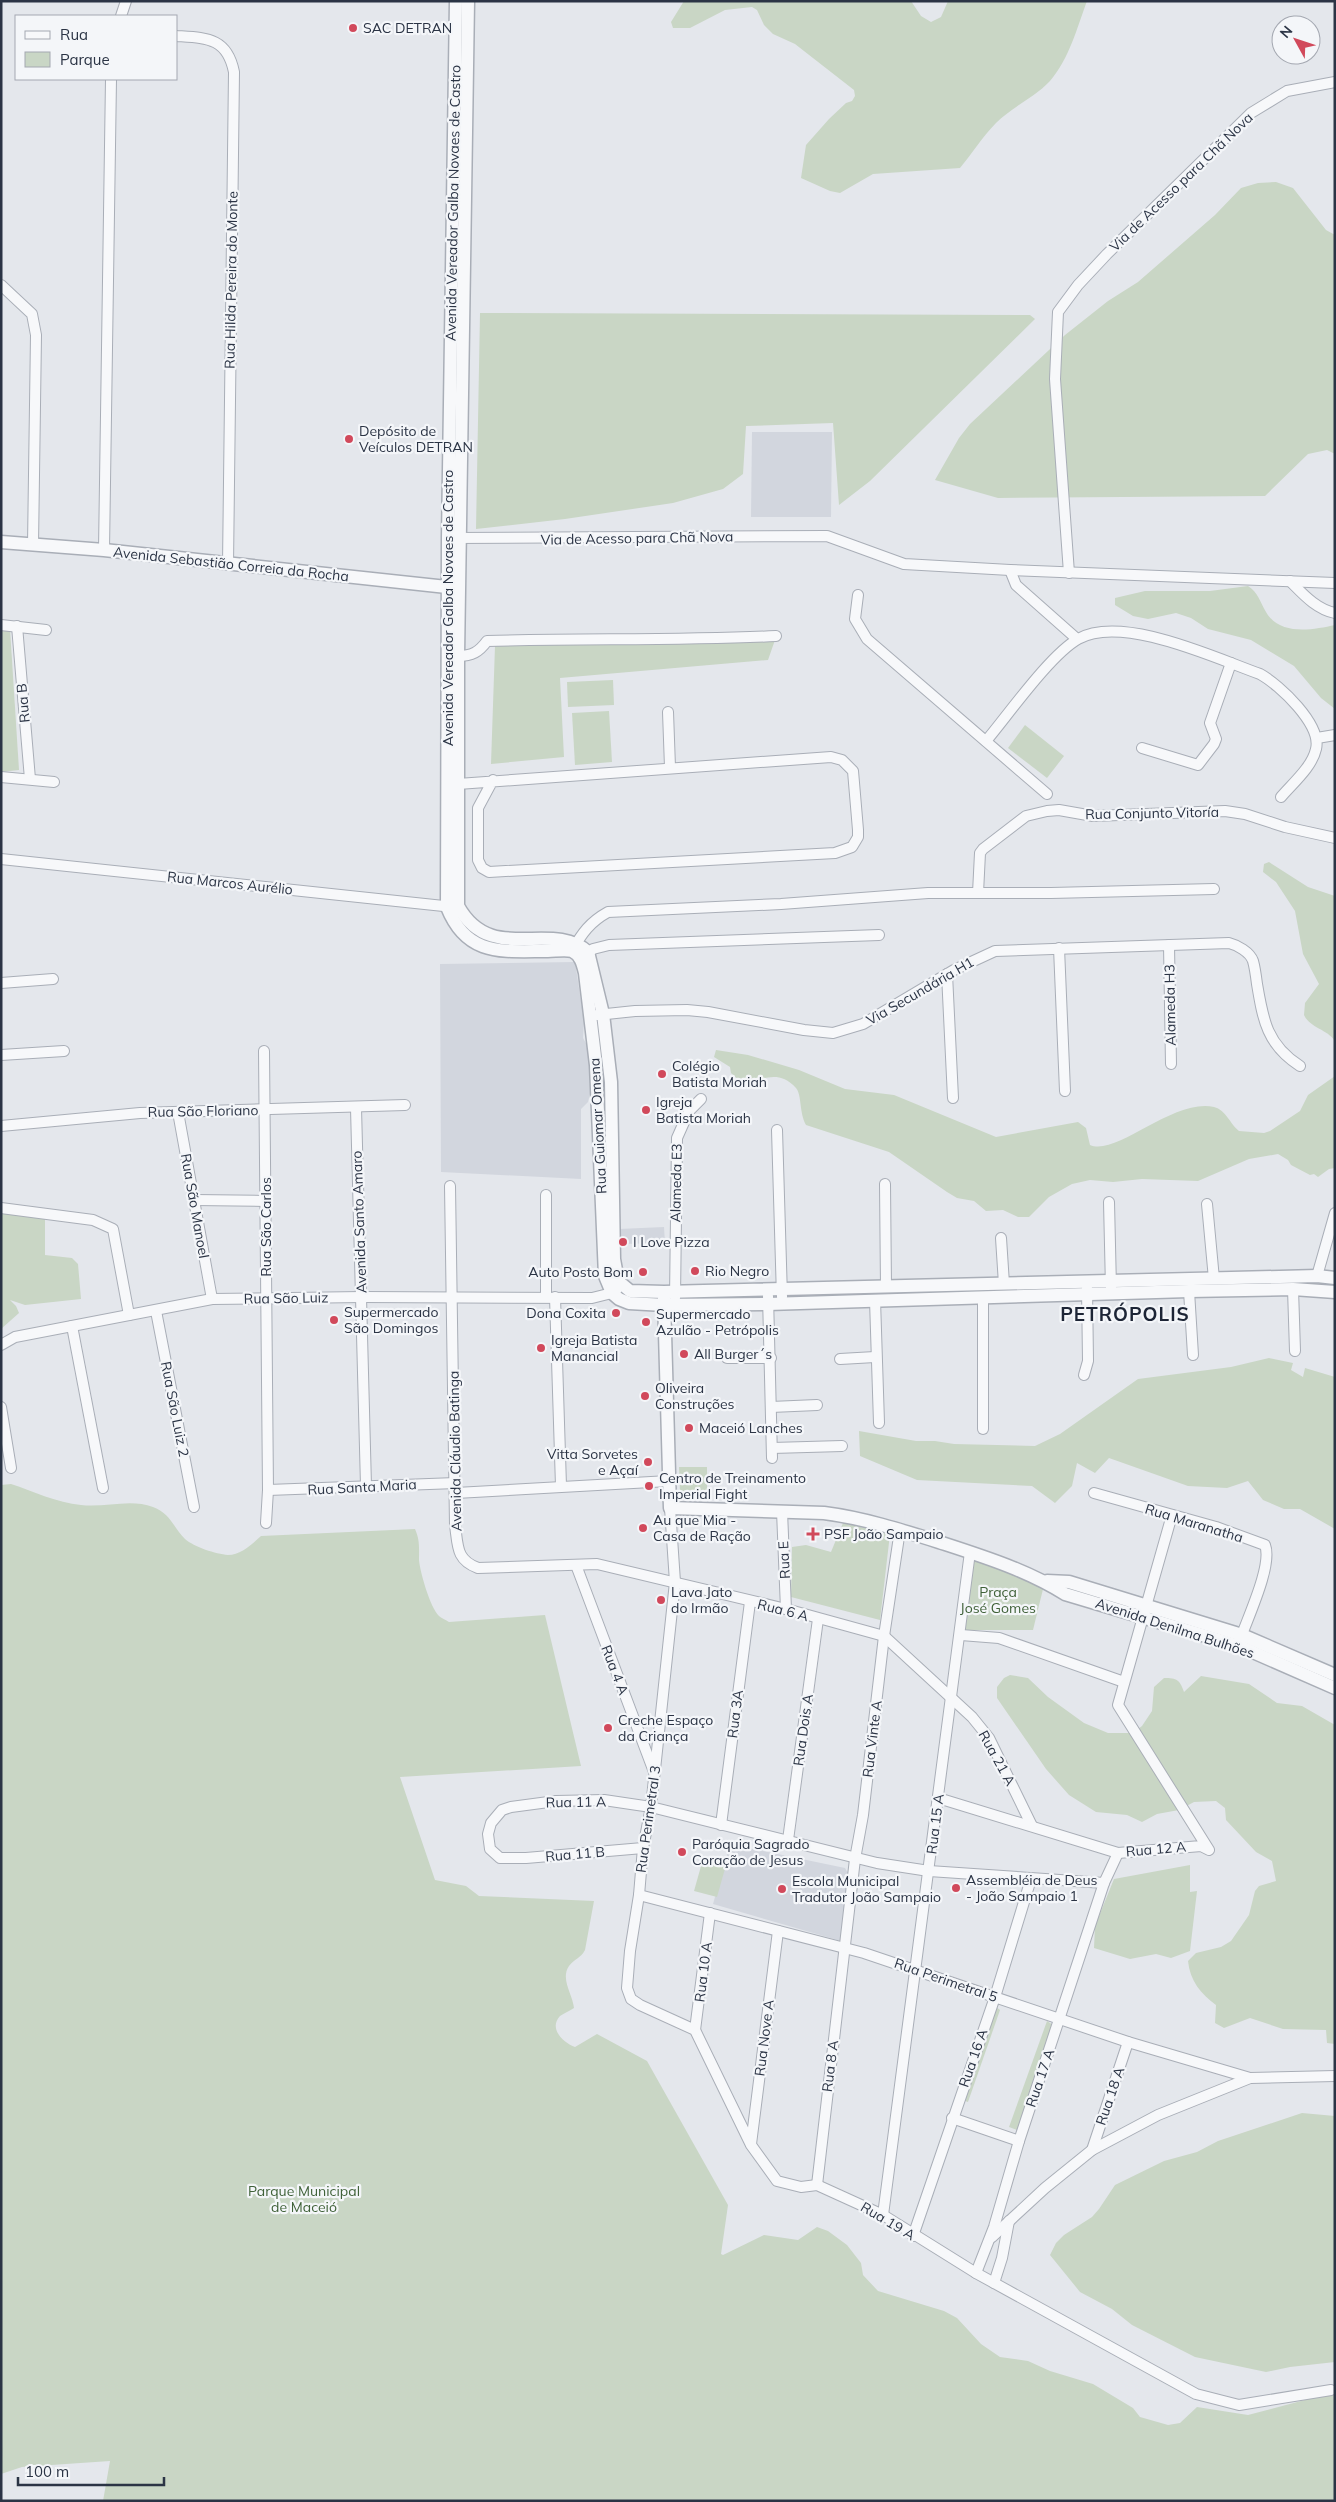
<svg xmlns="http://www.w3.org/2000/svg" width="1336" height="2502" viewBox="0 0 1336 2502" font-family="Mulish,sans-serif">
	<rect width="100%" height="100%" fill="#e4e7ec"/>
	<g fill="#d2d6de">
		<path d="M752,432h80l-1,85h-80z"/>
		<path d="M575,962l9,59 -1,17 6,11 1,45 -2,8 -7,7v70l-140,-7 -1,-208z"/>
		<path d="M664,1227l1,16 -45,1 -1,-15z"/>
		<path d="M730,1844l115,24 4,7 -8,66 -128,-37z"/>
	</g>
	<g fill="#c9d6c5">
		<path d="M684,1h227l10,15 10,6 10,-5 7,-16h139c-10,27 -18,58 -37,80 -16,17 -38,26 -54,42 -14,14 -24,31 -36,45l-87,6 -33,19 -10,-2 -29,-13 5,-33 23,-26 17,-16 6,-2 3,-5 -1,-6 -59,-46 -22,-10 -9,-9 -7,-15 -5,-3 -27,3 -35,18h-17l-2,-6z"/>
		<path d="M1276,182l17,6 33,42 9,5v219l-8,-4 -19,4 -43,42 -267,2 -63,-18 24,-42 11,-14 95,-89 43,-34 30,-19 77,-67 26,-27 17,-5z"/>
		<path d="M480,313l550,2 5,4 -165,162 -31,24 -6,-82 -87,3 -3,48 -20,15 -50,14 -108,16 -89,10z"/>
		<path d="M1248,586c10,6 12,16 18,26 14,24 46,18 69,13v84l-14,-11 -27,-32 -43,-26 -43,-11 -17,-11 -15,-5 -28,6 -15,-3 -18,-11v-7l30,-7h65z"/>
		<path d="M10,629l9,141 -18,2v-142z"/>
		<path d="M775,640l-7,20 -208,18 4,79 -73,7 4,-118z"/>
		<path d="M613,680l1,25 -46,2 -1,-25z"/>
		<path d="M609,711l3,51 -37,3 -3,-52z"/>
		<path d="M1025,725l39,31 -17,22 -39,-30z"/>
		<path d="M1269,862l39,25 27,9v145c-8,-12 -25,-13 -31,-26l1,-12 14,-19 -16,-30 -8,-43 -19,-29 -13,-10 1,-8z"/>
		<path d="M716,1050l32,5 51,15 46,19 49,6 102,42 82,-15 8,6 4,17c26,12 83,-47 124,-38 12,3 16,17 25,24l25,2 6,-2 30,-20 8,-16 27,-19v92l-6,1 -11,8 -4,-3 -4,1 -19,-10 -3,-5 -10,-6 -29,5 -51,22 -56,-2 -29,3 -23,-2 -18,4 -23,13 -20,20h-11l-15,-7 -17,1 -12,-10 -17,-3 -10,-6 -58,-40 -83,-27c-7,-13 -4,-30 -10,-37 -24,-27 -46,7 -65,-15l-1,-6 -16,-10z"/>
		<path d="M1,1211l44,6v38l27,3 6,6 3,35 -56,6 -15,-5 6,6 3,7 -18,16z"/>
		<path d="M1269,1358l24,5 -2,7 12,7 2,-9 30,9v152l-35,-20h-16l-21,-9 -15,-19 -21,7 -39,-2 -79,-28 -14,15 -18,-10 -5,23 -17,17 -23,-17 -115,-6 -57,-24 -1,-25 57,10h19l19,3 81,2 25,-12 78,-55 93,-12z"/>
		<path d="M679,1467h28v27l-27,-2z"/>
		<path d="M11,1484c22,7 46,19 70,21 24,3 49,-7 72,2 18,7 20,20 32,32 9,8 31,15 43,16 13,0 24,-11 33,-19l154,-7c5,11 4,19 4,31 1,12 11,47 20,56 2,2 7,4 10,6l96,-7 36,151 -181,11 35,103 31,6 13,10 115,5 -9,49c-4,8 -11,9 -16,16 -9,13 4,29 5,42 -4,3 -10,5 -14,8 -12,13 4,27 15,31l22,-13 50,27 81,144 -7,49 2,1 41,-20 34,5 19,-13 11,4 19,14 14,18 2,12 15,16 66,20 13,7 24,26 19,13 28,4 22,10 43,13 40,24 7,9 28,8 12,-2 17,-16 51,8 87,-23v109h-1232l7,-40 -88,6 -21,7v-989z"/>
		<path d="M843,1523l47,11 -10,86 -89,-23 1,-50 14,-2 25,7z"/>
		<path d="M974,1559l70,26 -11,45h-70z"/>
		<path d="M1010,1675l18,3 20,19 36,26 24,10h25l9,-7 10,-15 2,-24 10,-9c13,0 16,2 20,14l17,-16 48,8 28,19 25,3 33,19v319l-8,-1 -1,-13 -43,-1 -33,-11 -26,10 -9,-5 1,-18c-15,-11 -26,-24 -28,-44l8,-8 25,-6 10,-6 18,-26 6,-24 4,-5 17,-5 -4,-20 -16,-9 -30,-32 -1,-12 -9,-7 -22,1 -15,8 -22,4 -15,8 -15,-7 -31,-3 -27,-17 -23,-26 -49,-71v-11l7,-9z"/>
		<path d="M703,1859l23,6 -9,32 -23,-6z"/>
		<path d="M1190,1865v27l7,-1 -7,60 -19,7 -15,-4 -26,5 -36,-11 1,-22 19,-47z"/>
		<path d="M995,2006l5,4 -32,92 -6,-2z"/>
		<path d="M1047,2021l6,4 -36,105 -8,-3z"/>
		<path d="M1302,2113l33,3v246l-45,5 -24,5 -71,-15 -63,-32 -20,-16 -32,-17 -30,-37 6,-12 8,-8 28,-18 7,-8 16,-24 49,-24 33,-9 21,-11z"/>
	</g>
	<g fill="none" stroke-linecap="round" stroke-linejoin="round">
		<g stroke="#a9aeb7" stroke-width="12">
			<g id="minor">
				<path d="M121,16l5,-15"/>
				<path d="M176,36c30,2 51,1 58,36l-6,493"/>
				<path d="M1,285l31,29 4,21 -3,210"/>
				<path d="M454,538l373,-2 77,28 106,6 325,13"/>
				<path d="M104,550l7,-471"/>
				<path d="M1010,570l6,15 61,54"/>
				<path d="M1069,573l-14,-194 3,-67 20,-27 29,-31 144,-141 36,-22 48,-9"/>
				<path d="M1290,581c13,13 26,28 45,32"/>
				<path d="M858,595l-3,24 12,20 180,155"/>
				<path d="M1,625l45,5"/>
				<path d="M17,626l13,153"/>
				<path d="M458,656c14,0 21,-4 29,-15 96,-3 193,0 289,-5"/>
				<path d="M668,712l2,55"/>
				<path d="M1317,738l18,-3"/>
				<path d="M986,741c22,-26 64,-86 92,-102 44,-25 137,19 182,35 20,11 62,51 56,75 -4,18 -23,34 -35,48"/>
				<path d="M1142,748l56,17 16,-21 2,-5 -6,-16 21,-60"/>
				<path d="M1,777l53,5"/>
				<path d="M458,784l373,-27 11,3 11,11 5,59v7l-6,10 -17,6 -346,19 -7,-4 -4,-8v-52l15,-28"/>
				<path d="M1,859l452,48"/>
				<path d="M978,893l2,-40 3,-4 43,-33 21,-5 12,-1 34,6 132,-5 20,3 40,13 50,11"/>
				<path d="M1169,945l2,119"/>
				<path d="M1059,948l6,143"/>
				<path d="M572,951c10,-18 18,-29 36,-39l173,-8 147,-11h123l163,-4"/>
				<path d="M584,957l9,-8 16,-4 270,-10"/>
				<path d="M947,974l6,124"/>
				<path d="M1,983l52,-4"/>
				<path d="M597,1015l38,-4 52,-1 21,2 96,18 29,3 30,-9 91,-54 41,-19 234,-8c8,2 21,9 24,18 2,7 3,15 4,23 6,36 10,61 43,82"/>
				<path d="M264,1051l4,439 -2,33"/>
				<path d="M1,1055l63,-4"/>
				<path d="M356,1108l10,378"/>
				<path d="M178,1112l34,187"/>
				<path d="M1,1126l139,-13 265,-8"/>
				<path d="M777,1130l5,167"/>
				<path d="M885,1184l1,103"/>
				<path d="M450,1186l5,339c3,21 1,35 23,43l119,-4 189,45 98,27 88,81 17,21 43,88"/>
				<path d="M194,1200l72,1"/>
				<path d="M1109,1202l2,86"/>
				<path d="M1207,1204l7,75"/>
				<path d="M1,1208l92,12 20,9 16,86"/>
				<path d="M1001,1238l3,46"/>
				<path d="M1317,1276l18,-63"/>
				<path d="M1293,1289l2,62"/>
				<path d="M1189,1291l4,64"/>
				<path d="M768,1296l4,162"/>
				<path d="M546,1297v-102"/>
				<path d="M555,1297l6,189"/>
				<path d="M983,1297v132"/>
				<path d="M675,1298l2,-160 12,-27 12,-12"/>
				<path d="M875,1300l4,123"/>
				<path d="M156,1311l38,196"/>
				<path d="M72,1326l31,162"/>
				<path d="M1,1345l14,-8 197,-38 150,-2 230,1 20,-5 5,-4"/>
				<path d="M727,1358h44"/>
				<path d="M840,1359l35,-2"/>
				<path d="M1084,1375l4,-14 -1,-73"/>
				<path d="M1,1407l10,61"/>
				<path d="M771,1407l46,-2"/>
				<path d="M772,1448l70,-2"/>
				<path d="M268,1490l188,-7"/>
				<path d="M456,1493l213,-12"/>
				<path d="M1094,1493l122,34 49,18c8,20 -18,74 -25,95"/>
				<path d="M670,1508l5,74 -24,225 -8,41 -4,47 -9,56 -3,37 4,11 9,6 55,25 56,115 26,36 24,6 16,-2 66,30 93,58 220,121 43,11 92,-15"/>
				<path d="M782,1511l4,98"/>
				<path d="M576,1565l78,207"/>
				<path d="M961,1635l38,3 125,44"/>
				<path d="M938,1798l180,55 83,-7 8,4 -91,-145 54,-190"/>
				<path d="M721,1825l29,-223"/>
				<path d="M788,1840l30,-221"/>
				<path d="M643,1848l-117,10h-26l-10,-9 -2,-15 3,-11 11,-13 9,-3 45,-6 48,-1 47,7 226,56 52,8 175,12"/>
				<path d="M639,1895l225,58 264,89 122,36"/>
				<path d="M695,2030l15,-117"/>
				<path d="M952,2118l67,23"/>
				<path d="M751,2144l27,-213"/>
				<path d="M1092,2150l36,-108"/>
				<path d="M817,2185l38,-326 8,-44 21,-179 16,-106"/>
				<path d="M883,2215l87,-663"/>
				<path d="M913,2236l82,-239 36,-118"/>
				<path d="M992,2237l53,-49 47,-38 66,-35 92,-37 85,-2"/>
				<path d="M976,2273l18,-46 25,-86 85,-258 14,-30"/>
				<path d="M994,2283l8,-25 7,-37"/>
			</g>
		</g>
		<g stroke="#a9aeb7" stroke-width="15">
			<g id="tertiary">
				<path d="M456,1l-8,537 -1,369c20,50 55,44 101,44 7,0 17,-2 24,0 9,4 11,14 13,22l11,92 9,211 7,17 7,6 10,4 35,2 104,-1 421,-13 104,-2 42,3"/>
				<path d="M468,1l-10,655v250c33,60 93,13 130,46l15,62 8,68 3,177 4,22 12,10 34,1 653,-16 18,2"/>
				<path d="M1,542l103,8 352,38"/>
				<path d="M664,1298l6,210 154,5c39,5 77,17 115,29 43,14 88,28 126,52l174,52 96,42"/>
				<path d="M1047,1581l22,1 173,53 93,40"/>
			</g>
		</g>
		<use href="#minor" stroke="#f7f8fa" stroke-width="10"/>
		<use href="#tertiary" stroke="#f7f8fa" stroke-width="12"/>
	</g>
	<g fill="#d1495b" stroke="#f4f6f9" stroke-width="2">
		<circle cx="353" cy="28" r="5"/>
		<circle cx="349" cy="439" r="5"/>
		<circle cx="662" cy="1074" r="5"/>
		<circle cx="646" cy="1110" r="5"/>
		<circle cx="623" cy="1242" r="5"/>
		<circle cx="695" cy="1271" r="5"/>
		<circle cx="643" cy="1272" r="5"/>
		<circle cx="616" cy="1313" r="5"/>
		<circle cx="334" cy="1320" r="5"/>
		<circle cx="646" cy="1322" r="5"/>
		<circle cx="541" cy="1348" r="5"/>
		<circle cx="684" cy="1354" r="5"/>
		<circle cx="645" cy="1396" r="5"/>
		<circle cx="689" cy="1428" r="5"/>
		<circle cx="648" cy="1462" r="5"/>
		<circle cx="649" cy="1486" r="5"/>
		<circle cx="643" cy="1528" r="5"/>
		<path d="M810.5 1526.5h5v5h5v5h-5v5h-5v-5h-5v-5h5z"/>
		<circle cx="661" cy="1600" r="5"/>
		<circle cx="608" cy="1728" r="5"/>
		<circle cx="682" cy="1852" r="5"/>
		<circle cx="956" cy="1888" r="5"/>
		<circle cx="782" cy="1889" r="5"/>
	</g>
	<g text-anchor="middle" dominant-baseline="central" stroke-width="4.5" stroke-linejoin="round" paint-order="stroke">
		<g font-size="14" fill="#2b3445" stroke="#f4f6f9" text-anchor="start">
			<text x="363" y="28">SAC DETRAN</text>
			<text x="359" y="431">Depósito de<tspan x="359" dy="16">Veículos DETRAN</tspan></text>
			<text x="672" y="1066">Colégio<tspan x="672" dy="16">Batista Moriah</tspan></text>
			<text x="656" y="1102">Igreja<tspan x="656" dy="16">Batista Moriah</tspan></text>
			<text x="633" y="1242">I Love Pizza</text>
			<text x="705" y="1271">Rio Negro</text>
			<text x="633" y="1272" text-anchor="end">Auto Posto Bom</text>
			<text x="344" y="1312">Supermercado<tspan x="344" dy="16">São Domingos</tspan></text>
			<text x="606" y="1313" text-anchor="end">Dona Coxita</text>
			<text x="656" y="1314">Supermercado<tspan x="656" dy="16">Azulão - Petrópolis</tspan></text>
			<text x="551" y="1340">Igreja Batista<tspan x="551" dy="16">Manancial</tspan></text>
			<text x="694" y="1354">All Burger´s</text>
			<text x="655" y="1388">Oliveira<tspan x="655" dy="16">Construções</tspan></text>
			<text x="699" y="1428">Maceió Lanches</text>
			<text x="638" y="1454" text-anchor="end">Vitta Sorvetes<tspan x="638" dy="16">e Açaí</tspan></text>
			<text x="659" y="1478">Centro de Treinamento<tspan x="659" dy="16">Imperial Fight</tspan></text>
			<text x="653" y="1520">Au que Mia -<tspan x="653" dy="16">Casa de Ração</tspan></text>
			<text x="824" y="1534">PSF João Sampaio</text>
			<text x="671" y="1592">Lava Jato<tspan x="671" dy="16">do Irmão</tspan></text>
			<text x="618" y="1720">Creche Espaço<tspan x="618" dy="16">da Criança</tspan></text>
			<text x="692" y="1844">Paróquia Sagrado<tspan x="692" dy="16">Coração de Jesus</tspan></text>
			<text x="966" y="1880">Assembléia de Deus<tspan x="966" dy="16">- João Sampaio 1</tspan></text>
			<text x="792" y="1881">Escola Municipal<tspan x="792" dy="16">Tradutor João Sampaio</tspan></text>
		</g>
		<g font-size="14" fill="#2b3445" stroke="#f4f6f9">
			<text transform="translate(1181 182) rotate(-44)">Via de Acesso para Chã Nova</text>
			<text transform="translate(453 203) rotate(-89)">Avenida Vereador Galba Novaes de Castro</text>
			<text transform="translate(231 280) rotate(-89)">Rua Hilda Pereira do Monte</text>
			<text transform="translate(637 538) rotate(-1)">Via de Acesso para Chã Nova</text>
			<text transform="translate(231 564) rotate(6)">Avenida Sebastião Correia da Rocha</text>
			<text transform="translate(448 608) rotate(-90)">Avenida Vereador Galba Novaes de Castro</text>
			<text transform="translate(23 703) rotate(-95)">Rua B</text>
			<text transform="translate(1152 813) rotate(-1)">Rua Conjunto Vitoría</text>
			<text transform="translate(230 883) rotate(6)">Rua Marcos Aurélio</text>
			<text transform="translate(920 991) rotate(-30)">Via Secundária H1</text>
			<text transform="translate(1170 1005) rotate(-91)">Alameda H3</text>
			<text transform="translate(203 1111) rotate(-1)">Rua São Floriano</text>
			<text transform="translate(598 1126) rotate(-93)">Rua Guiomar Omena</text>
			<text transform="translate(676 1183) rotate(-89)">Alameda E3</text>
			<text transform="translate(195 1206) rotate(80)">Rua São Manoel</text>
			<text transform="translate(359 1222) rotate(-92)">Avenida Santo Amaro</text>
			<text transform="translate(266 1227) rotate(-90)">Rua São Carlos</text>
			<text transform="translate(286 1298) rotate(-1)">Rua São Luiz</text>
			<text transform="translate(175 1409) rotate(79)">Rua São Luiz 2</text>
			<text transform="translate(455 1451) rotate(-91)">Avenida Cláudio Batinga</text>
			<text transform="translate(362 1487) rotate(-3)">Rua Santa Maria</text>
			<text transform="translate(1194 1523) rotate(17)">Rua Maranatha</text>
			<text transform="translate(784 1560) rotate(-93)">Rua E</text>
			<text transform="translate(783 1610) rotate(14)">Rua 6 A</text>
			<text transform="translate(1175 1628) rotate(18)">Avenida Denilma Bulhões</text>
			<text transform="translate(615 1670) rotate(69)">Rua 4 A</text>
			<text transform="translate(735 1714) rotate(-83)">Rua 3A</text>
			<text transform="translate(803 1730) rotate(-82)">Rua Dois A</text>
			<text transform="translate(872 1739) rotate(-83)">Rua Vinte A</text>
			<text transform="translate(997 1758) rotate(61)">Rua 21 A</text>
			<text transform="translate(576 1802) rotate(-1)">Rua 11 A</text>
			<text transform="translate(648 1819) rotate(-82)">Rua Perimetral 3</text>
			<text transform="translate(935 1824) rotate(-83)">Rua 15 A</text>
			<text transform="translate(1156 1849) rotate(-5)">Rua 12 A</text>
			<text transform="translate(575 1854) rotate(-5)">Rua 11 B</text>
			<text transform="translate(703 1972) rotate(-83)">Rua 10 A</text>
			<text transform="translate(946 1980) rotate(19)">Rua Perimetral 5</text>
			<text transform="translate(764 2038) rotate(-83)">Rua Nove A</text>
			<text transform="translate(973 2058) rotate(-71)">Rua 16 A</text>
			<text transform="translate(830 2066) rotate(-83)">Rua 8 A</text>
			<text transform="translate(1040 2078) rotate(-71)">Rua 17 A</text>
			<text transform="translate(1110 2096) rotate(-71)">Rua 18 A</text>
			<text transform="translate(888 2221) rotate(31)">Rua 19 A</text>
		</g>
		<g font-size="14" fill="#3f6138" stroke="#f4f6f9">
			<text x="998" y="1592">Praça<tspan x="998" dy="16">José Gomes</tspan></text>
			<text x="304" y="2191">Parque Municipal<tspan x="304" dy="16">de Maceió</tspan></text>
		</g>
		<g font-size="19" font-weight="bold" letter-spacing="1" fill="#1d2536" stroke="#f4f6f9">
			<text x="1125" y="1314">PETRÓPOLIS</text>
		</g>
	</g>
	<rect width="1336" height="2502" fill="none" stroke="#2b3445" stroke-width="5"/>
	<rect x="15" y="15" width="162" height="65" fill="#f4f6f9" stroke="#a4a8b1"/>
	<rect x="25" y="31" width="25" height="8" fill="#f7f8fa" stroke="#a4a8b1"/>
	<text x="60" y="40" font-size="15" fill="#2b3445">Rua</text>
	<rect x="25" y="52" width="25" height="15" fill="#c9d6c5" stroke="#a4a8b1"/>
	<text x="60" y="65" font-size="15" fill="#2b3445">Parque</text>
	<g transform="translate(1296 40) rotate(310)"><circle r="24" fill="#f4f6f9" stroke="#a4a8b1"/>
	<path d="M0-4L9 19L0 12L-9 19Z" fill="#d1495b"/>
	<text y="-8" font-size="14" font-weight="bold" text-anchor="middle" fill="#2b3445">N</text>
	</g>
	<path d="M18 2477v8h146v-8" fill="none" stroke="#2b3445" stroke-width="2.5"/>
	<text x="25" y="2477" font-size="15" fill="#2b3445" stroke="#f4f6f9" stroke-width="4" paint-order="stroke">100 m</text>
</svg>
